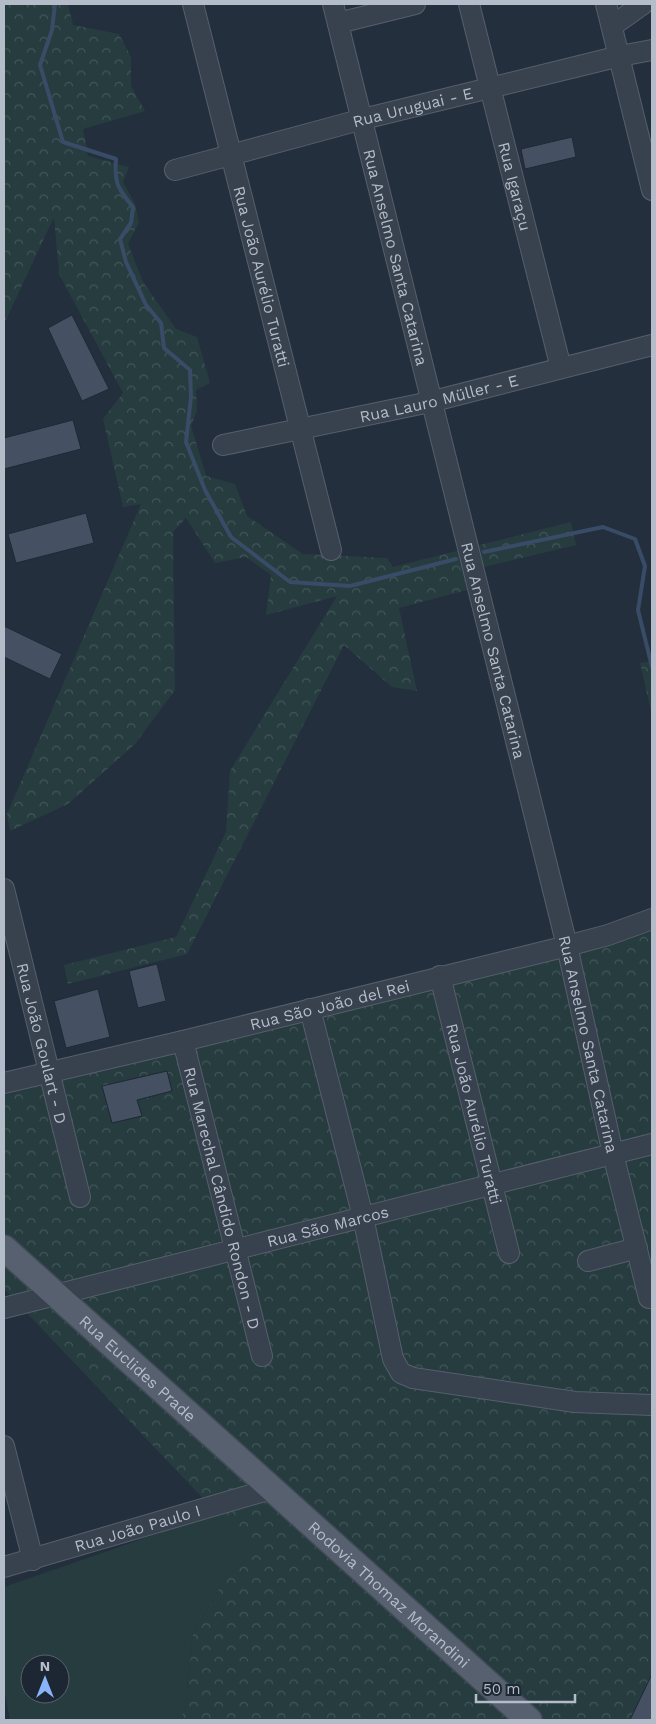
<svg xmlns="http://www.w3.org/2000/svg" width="656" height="1724" viewBox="0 0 656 1724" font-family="'Work Sans',sans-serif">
	<defs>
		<pattern id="forest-crowns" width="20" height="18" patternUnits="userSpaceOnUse" patternTransform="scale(1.25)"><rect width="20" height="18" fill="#263c3f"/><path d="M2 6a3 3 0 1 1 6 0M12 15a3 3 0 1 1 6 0" fill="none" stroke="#435659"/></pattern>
	</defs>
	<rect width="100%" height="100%" fill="#242f3e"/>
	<path fill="#263c3f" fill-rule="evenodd" d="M263,1497l30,26 -67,54 -33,57 -7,67 -5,19h-171l-6,-31v-102zM30,1664h30v30h-30z"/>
	<g fill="url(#forest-crowns)">
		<path d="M4,4h64l5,21 46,9 12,23v29l14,25 -62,18 5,27 41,11 -6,15 12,22 4,18 -11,22 15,38 33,47 21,8 13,46 -14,7 1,21 -6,15 15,50 29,8 12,32 56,38 84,4 6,9 178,-45 5,23 -113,27 4,18 -68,18 18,83 -25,-4 -48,-42 -157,309 -119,30 -4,-19 112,-28 50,-105 4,-61 107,-175 -71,19 5,-40 -25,-18 -31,6 -29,-45 -13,14 2,158 -40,54 -67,60 -58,27 -3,-17 134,-310 -18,3 -20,-88 20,-26 -64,-119 -5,-57 -50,107z"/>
		<path d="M652,661v50h-1l-11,-48z"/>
		<path d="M652,931v789h-471l5,-19 7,-67 33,-57 34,-28 -26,-18 -230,-242v-194z"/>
	</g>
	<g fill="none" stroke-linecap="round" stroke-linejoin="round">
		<g stroke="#394c67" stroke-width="4">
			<path d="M55,4l-3,26 -12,35 23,77 53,17c-2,24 2,30 17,48l-2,16 -11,16 6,23 20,43 15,18 3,25 26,22 1,27 -5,45 19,48 26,47 59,45 60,4 106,-27"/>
			<path d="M484,552l119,-25 32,12 10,27 -7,44 14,57"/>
		</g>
	</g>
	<g fill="#455162" stroke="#1f2835">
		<path d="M572,137l4,20 -51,12 -4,-20z"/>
		<path d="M72,315l37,74 -27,12 -34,-73z"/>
		<path d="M73,420l8,29 -77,20v-31z"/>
		<path d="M86,513l8,30 -78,20 -8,-29z"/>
		<path d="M4,626l58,28 -12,25 -46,-22z"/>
		<path d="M157,964l9,37 -28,7 -9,-37z"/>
		<path d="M98,989l12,48 -44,11 -12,-47z"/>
		<path d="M167,1071l5,20 -35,9 5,16 -30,7 -10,-37z"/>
		<path d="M652,1674v46h-22z"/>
	</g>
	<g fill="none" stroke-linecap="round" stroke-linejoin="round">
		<g stroke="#565f6c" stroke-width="22">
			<g id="minor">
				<path id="s1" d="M193,4l138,546"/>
				<path id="s2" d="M333,4l234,942 46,208 36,144"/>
				<path id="s3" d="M469,4l92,364"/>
				<path d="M606,4l46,186"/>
				<path d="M338,23l77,-19"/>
				<path d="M612,26l31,-22"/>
				<path id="s4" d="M175,170l188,-51 257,-63 32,-6"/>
				<path id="s5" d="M223,445l207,-43 222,-57"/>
				<path id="s6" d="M4,889l76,308"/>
				<path id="s7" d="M440,976l69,277"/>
				<path d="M310,1009l53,208 30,142 8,14 12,5 162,24 77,3"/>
				<path id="s8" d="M183,1041l79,315"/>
				<path id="s9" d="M4,1083l179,-42 384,-95 41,-11 44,-16"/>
				<path d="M588,1261l49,-13"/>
				<path id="s10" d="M4,1308l648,-164"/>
				<path d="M4,1446l29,114"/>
				<path id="s11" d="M4,1567l267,-78"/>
			</g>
		</g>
		<g stroke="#414a57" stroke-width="28">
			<g id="major">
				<path id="s12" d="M4,1248l525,472"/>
			</g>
		</g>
		<use href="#minor" stroke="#38414e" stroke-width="20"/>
		<use href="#major" stroke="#56606e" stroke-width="25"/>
	</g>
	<g text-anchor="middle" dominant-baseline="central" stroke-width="4" stroke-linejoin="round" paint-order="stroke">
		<g font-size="16" fill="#b4bcc9" stroke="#1d2633">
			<text stroke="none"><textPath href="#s4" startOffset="246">Rua Uruguai - E</textPath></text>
			<text stroke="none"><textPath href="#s3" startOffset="188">Rua Igaraçu</textPath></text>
			<text stroke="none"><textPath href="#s2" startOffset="261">Rua Anselmo Santa Catarina</textPath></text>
			<text stroke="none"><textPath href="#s1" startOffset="281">Rua João Aurélio Turatti</textPath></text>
			<text stroke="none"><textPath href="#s5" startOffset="221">Rua Lauro Müller - E</textPath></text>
			<text stroke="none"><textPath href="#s2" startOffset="666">Rua Anselmo Santa Catarina</textPath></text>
			<text stroke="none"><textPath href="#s9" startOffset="335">Rua São João del Rei</textPath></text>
			<text stroke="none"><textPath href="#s6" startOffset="159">Rua João Goulart - D</textPath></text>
			<text stroke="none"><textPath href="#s2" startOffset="1071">Rua Anselmo Santa Catarina</textPath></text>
			<text stroke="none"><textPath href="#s7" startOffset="142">Rua João Aurélio Turatti</textPath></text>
			<text stroke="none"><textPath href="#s8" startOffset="162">Rua Marechal Cândido Rondon - D</textPath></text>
			<text stroke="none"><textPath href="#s10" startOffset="334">Rua São Marcos</textPath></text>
			<text stroke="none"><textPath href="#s12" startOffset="180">Rua Euclides Prade</textPath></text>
			<text stroke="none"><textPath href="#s11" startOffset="139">Rua João Paulo I</textPath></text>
			<text stroke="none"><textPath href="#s12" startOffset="518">Rodovia Thomaz Morandini</textPath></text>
		</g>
	</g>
	<rect width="656" height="1724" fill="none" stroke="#b4bcc9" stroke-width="10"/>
	<g transform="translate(45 1679)"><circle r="24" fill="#1d2633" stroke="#59626f"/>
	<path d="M0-4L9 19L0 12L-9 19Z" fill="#8ab4f8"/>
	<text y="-8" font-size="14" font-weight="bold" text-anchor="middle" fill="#b4bcc9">N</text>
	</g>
	<path d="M476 1694v8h99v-8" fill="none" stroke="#b4bcc9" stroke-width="2.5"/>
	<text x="483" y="1694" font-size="15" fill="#b4bcc9" stroke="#1d2633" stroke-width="4" paint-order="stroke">50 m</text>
</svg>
